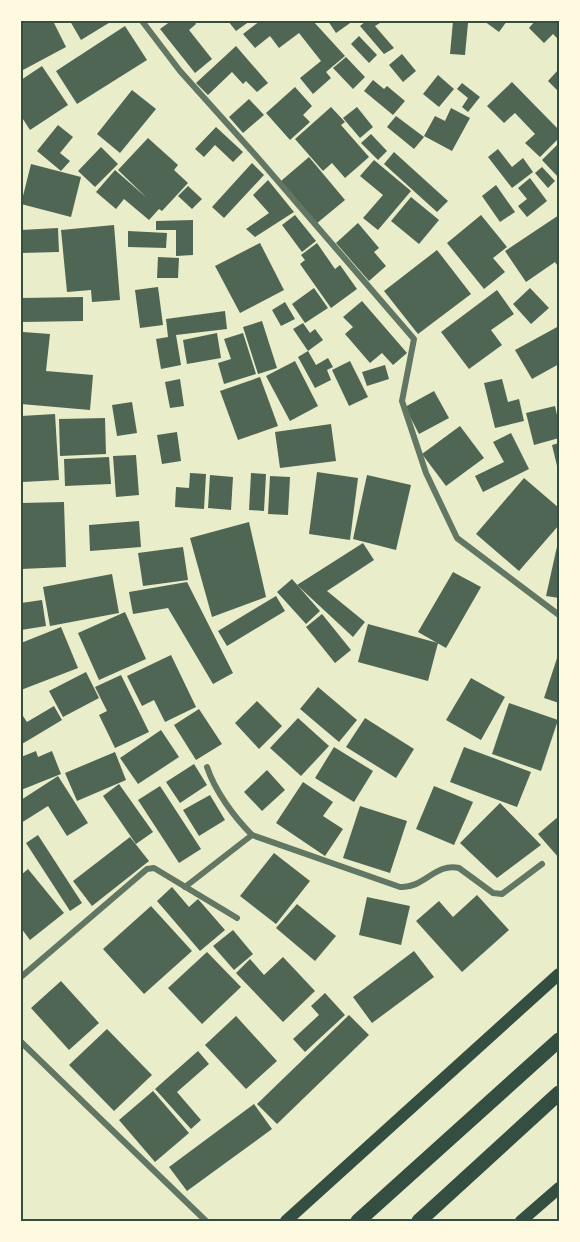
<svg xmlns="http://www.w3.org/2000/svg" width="580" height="1242" viewBox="0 0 580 1242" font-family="'Space Grotesk',sans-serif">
	<rect width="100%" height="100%" fill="#e9edc9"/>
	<g fill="#4f6655">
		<path d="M21,21h32l13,26 -43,23 -2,-5z"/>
		<path d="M70,21h42l-31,19z"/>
		<path d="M171,21h23l2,3 -7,6 23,29 -17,14 -35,-44z"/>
		<path d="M228,21h22l-14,10z"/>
		<path d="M260,21h53l32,35 -19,16 5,6 -18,16 -13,-16 21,-17 -22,-28 -20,15 -9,-12 -15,12 -12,-14z"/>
		<path d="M328,21h25l-17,12z"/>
		<path d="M366,21h17l-8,5 19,22 -10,6 -24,-28z"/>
		<path d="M453,21h17l-2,2 -3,32 -15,-1z"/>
		<path d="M484,21h23l-8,11z"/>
		<path d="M535,21h22l2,2v17l-6,-6 -9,9 -15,-15z"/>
		<path d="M125,26l22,34 -70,44 -21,-33z"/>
		<path d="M359,36l18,19 -8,8 -18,-19z"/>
		<path d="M236,46l32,37 -11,9 -11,-11 -3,3 -11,-12 -24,23 -12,-12z"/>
		<path d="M402,54l14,17 -13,11 -14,-17z"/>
		<path d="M346,57l19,20 -12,12 -20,-21z"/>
		<path d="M42,66l26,39 -38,25 -9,-14v-36z"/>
		<path d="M559,69v23l-11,-11z"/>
		<path d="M438,75l16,14 -15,18 -16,-13z"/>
		<path d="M373,80l11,9 3,-3 18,15 -12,14 -29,-24z"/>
		<path d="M512,82l47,48v8l-19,19 -15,-14 10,-9 -20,-21 -11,10 -17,-17z"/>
		<path d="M462,83l18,14 -12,15 -6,-5 6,-9 -11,-9z"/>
		<path d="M295,87l17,19 -9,9 7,7 -20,18 -24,-27z"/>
		<path d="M132,90l24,19 -36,44 -23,-19z"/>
		<path d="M249,99l15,16 -21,18 -14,-16z"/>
		<path d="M331,107l14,15 -4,3 28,32 -24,21 -13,-15 -9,8 -28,-32z"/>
		<path d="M357,107l16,20 -13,11 -17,-20z"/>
		<path d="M451,108l19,10 -18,33 -28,-15 11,-20 10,5z"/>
		<path d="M396,116l28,21 -10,12 -27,-22z"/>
		<path d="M58,125l15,12 -13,16 10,8 -9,10 -24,-20z"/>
		<path d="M216,127l27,25 -10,10 -18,-17 -11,12 -9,-8z"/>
		<path d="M371,134l16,17 -9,9 -17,-17z"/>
		<path d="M148,138l30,27 -4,5 14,13 -26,28 -3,-2 -10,11 -25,-21 -8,10 -20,-17 19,-22 32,28 -29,-28z"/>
		<path d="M559,143v35l-17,-18z"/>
		<path d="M101,147l17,17 -23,23 -17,-16z"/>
		<path d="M498,149l14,18 11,-9 10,14 -21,16 -24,-31z"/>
		<path d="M394,152l54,49 -11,11 -53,-48z"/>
		<path d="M309,157l36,43 -29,24 -35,-43z"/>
		<path d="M374,160l37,31 -33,39 -15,-12 20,-23 -23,-19z"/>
		<path d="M252,163l12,12 -40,43 -12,-11z"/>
		<path d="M31,164l50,13 -10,40 -50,-13z"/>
		<path d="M542,167l13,14 -7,7 -13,-15z"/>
		<path d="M530,178l17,23 -20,16 -9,-11 9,-7 -9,-11z"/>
		<path d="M268,180l26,32 -39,25 -9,-8 23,-16 -16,-18z"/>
		<path d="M496,185l19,27 -15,10 -18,-26z"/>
		<path d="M188,186l14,13 -10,10 -14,-13z"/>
		<path d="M411,197l28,23 -20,24 -28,-23z"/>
		<path d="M295,215l21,26 -14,11 -20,-27z"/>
		<path d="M481,215l26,32 -14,11 12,14 -21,17 -37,-46z"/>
		<path d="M559,215v53l-4,-6 -29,20 -21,-31z"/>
		<path d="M193,220v35l-17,1v-26h-20v-9z"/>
		<path d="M358,223l21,25 -5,4 12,14 -17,15 -33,-38z"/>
		<path d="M114,225l6,75 -28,2 -1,-12 -24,2 -6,-62z"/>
		<path d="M58,228l1,24 -38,1v-23z"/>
		<path d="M128,231l39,2 -1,15 -38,-1z"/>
		<path d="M260,243l24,47 -44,23 -25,-47z"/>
		<path d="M317,243l18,26 5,-4 17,24 -26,19 -31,-44 5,-4 -4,-5z"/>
		<path d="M437,250l34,44 -53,40 -34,-43z"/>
		<path d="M158,257l21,1 -1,20h-21z"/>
		<path d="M158,287l5,38 -23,3 -5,-38z"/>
		<path d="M314,288l14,20 -23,15 -13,-19z"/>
		<path d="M530,288l19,20 -18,16 -18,-20z"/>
		<path d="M497,290l17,24 -23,16 11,15 -33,24 -28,-37z"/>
		<path d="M83,297v24l-61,1 -1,-24z"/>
		<path d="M362,301l45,52 -14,12 -11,-12 -12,10 -25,-29 8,-7 -10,-10z"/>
		<path d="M285,302l10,17 -14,7 -9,-16z"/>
		<path d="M225,311l2,18 -51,6 5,30 -20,4 -5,-30 12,-2 -2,-18z"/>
		<path d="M262,321l15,47 -19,6 -15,-47z"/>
		<path d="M303,323l7,10 5,-4 8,11 -15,11 -15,-22z"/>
		<path d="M559,326v38l-27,15 -17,-29z"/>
		<path d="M23,332l27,2 -4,37 47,4 -3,35 -69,-6z"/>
		<path d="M217,333l4,25 -34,6 -4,-24z"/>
		<path d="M243,333l13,41 -32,10 -6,-21 13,-4 -7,-20z"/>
		<path d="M308,351l8,14 12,-7 5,9 -6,3 4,10 -16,8 -17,-31z"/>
		<path d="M295,361l23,45 -28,15 -24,-45z"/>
		<path d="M350,361l18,36 -19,9 -17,-36z"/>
		<path d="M385,365l4,14 -22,7 -5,-14z"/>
		<path d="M260,377l18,49 -40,14 -18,-49z"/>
		<path d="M180,379l4,27 -14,2 -5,-26z"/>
		<path d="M502,379l6,23 11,-3 5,22 -29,7 -11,-45z"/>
		<path d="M434,391l15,27 -30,16 -14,-27z"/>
		<path d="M132,402l5,31 -20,3 -5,-31z"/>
		<path d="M555,406l4,18v14l-25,7 -8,-32z"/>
		<path d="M55,414l4,66 -36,2 -2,-66z"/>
		<path d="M105,418l1,36 -46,2 -1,-37z"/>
		<path d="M331,424l5,37 -56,7 -5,-36z"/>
		<path d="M460,426l24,32 -38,28 -24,-32z"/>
		<path d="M177,432l4,29 -19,3 -5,-29z"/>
		<path d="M511,433l18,36 -46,23 -8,-16 29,-14 -11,-20z"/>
		<path d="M559,443v27h-1l-6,-25z"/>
		<path d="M136,455l3,40 -23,2 -3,-41z"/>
		<path d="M109,457l2,27 -46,2 -1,-27z"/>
		<path d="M317,472l41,6 -8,62 -41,-6z"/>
		<path d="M190,473l16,1 -2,35 -29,-2 1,-20 13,1z"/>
		<path d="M251,473l15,1 -2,37 -15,-1z"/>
		<path d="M210,475l23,2 -2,33 -23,-2z"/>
		<path d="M367,475l44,10 -15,65 -43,-11z"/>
		<path d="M270,476l20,1 -2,38 -20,-1z"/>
		<path d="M524,478l35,30v17l-40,46 -43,-37z"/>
		<path d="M64,502l2,65 -45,2v-66z"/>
		<path d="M139,521l2,26 -51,4 -1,-26z"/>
		<path d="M249,522l17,75 -54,20 -22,-79z"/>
		<path d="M558,542h1v56l-13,-2z"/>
		<path d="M363,543l11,17 -47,31 38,31 -12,15 -56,-52z"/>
		<path d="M183,547l5,33 -45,6 -5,-33z"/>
		<path d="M453,572l28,15 -35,61 -28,-16z"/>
		<path d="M112,574l7,39 -69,13 -7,-39z"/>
		<path d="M292,579l28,32 -14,13 -29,-32z"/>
		<path d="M187,582l46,91 -20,11 -45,-76 -35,6 -4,-22z"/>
		<path d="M276,596l9,15 -58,35 -9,-15z"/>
		<path d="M42,600l4,26 -25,4v-27z"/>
		<path d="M125,612l21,47 -47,21 -21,-47z"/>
		<path d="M322,614l29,36 -16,13 -29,-36z"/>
		<path d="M368,624l70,19 -10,38 -70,-19z"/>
		<path d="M61,627l17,41 -57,22v-47z"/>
		<path d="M559,652v51l-15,-5z"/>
		<path d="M171,655l25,52 -31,15 -11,-22 -12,6 -15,-30z"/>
		<path d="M86,672l13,26 -36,19 -14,-26z"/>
		<path d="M121,675l28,57 -34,16 -16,-33 8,-4 -12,-24z"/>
		<path d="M471,678l34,19 -24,43 -35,-20z"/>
		<path d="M318,687l39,33 -18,22 -39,-33z"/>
		<path d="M257,701l25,25 -23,23 -24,-26z"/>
		<path d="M509,703l49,17 -17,51 -49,-17z"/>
		<path d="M54,706l8,14 -40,24 -1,-31 6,9z"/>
		<path d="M199,709l23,35 -26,16 -22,-35z"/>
		<path d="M298,718l31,28 -28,30 -31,-28z"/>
		<path d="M365,718l49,31 -18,29 -50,-31z"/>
		<path d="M161,730l18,27 -41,27 -18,-26z"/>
		<path d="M334,747l39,24 -19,31 -39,-24z"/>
		<path d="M464,747l67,25 -14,35 -67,-25z"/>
		<path d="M36,751l2,6 14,-6 9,23 -40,16v-33z"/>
		<path d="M115,752l11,28 -49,21 -12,-28z"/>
		<path d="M194,764l13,21 -27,18 -14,-21z"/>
		<path d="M267,770l18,20 -23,21 -18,-19z"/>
		<path d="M58,776l30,47 -21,13 -19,-30 -27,17v-23z"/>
		<path d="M303,782l30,20 -10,14 20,13 -18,27 -49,-33z"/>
		<path d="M119,784l34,48 -17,12 -33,-48z"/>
		<path d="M160,786l41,63 -22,14 -41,-63z"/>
		<path d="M434,786l39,16 -19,43 -38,-16z"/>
		<path d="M210,795l15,25 -26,16 -16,-26z"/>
		<path d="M500,803l41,42 -44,33 -37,-35z"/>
		<path d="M360,806l47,15 -17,52 -47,-15z"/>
		<path d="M559,816v42l-21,-24z"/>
		<path d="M38,835l44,68 -12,8 -44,-68z"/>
		<path d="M130,837l19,24 -57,45 -19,-25z"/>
		<path d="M274,853l36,28 -34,43 -36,-28z"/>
		<path d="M28,869l36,44 -34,27 -9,-12v-53z"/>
		<path d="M172,887l17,20 9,-8 27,31 -25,21 -43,-50z"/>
		<path d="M477,895l32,35 -47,42 -46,-51 23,-20 14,16z"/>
		<path d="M367,897l43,9 -9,39 -42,-10z"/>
		<path d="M297,904l39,32 -21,25 -39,-33z"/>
		<path d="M151,906l41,45 -48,43 -41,-45z"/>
		<path d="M233,930l20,24 -19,16 -21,-24z"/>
		<path d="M414,951l20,26 -62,46 -19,-26z"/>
		<path d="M207,952l34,35 -39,37 -34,-36z"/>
		<path d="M283,957l32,34 -32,31 -47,-49 14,-14 14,16z"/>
		<path d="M61,981l38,42 -30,27 -38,-42z"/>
		<path d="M325,993l20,22 -40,37 -12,-13 26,-24 -8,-9z"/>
		<path d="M349,1015l20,20 -92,89 -20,-20z"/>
		<path d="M236,1016l41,45 -31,28 -41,-44z"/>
		<path d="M107,1029l45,46 -38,36 -45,-46z"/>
		<path d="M198,1051l11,13 -32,28 24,28 -10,9 -36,-40z"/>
		<path d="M153,1091l36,42 -34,29 -36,-42z"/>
		<path d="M254,1104l18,25 -85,62 -18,-24z"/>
	</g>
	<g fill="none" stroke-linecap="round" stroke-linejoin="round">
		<g stroke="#617663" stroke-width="6">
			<path d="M142,21l38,50 78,87 156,181 -12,62 24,72 31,65 102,77"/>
			<path d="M207,767c8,24 27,50 45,68l148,52c23,2 36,-25 59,-19l34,25 9,1 40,-30"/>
			<path d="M185,887l67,-52"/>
			<path d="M21,977l126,-108 7,-1 83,50"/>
			<path d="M21,1042l185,179"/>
		</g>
		<g stroke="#344e41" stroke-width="12">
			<path d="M286,1221l273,-247"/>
			<path d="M521,1221l38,-33"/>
		</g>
		<g stroke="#344e41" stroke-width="15">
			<path d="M358,1221l201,-181"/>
			<path d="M419,1221l140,-128"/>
		</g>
	</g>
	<rect width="580" height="1242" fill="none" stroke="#fefae0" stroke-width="45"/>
	<rect x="22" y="22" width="536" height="1198" fill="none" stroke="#344e41" stroke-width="2"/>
</svg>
